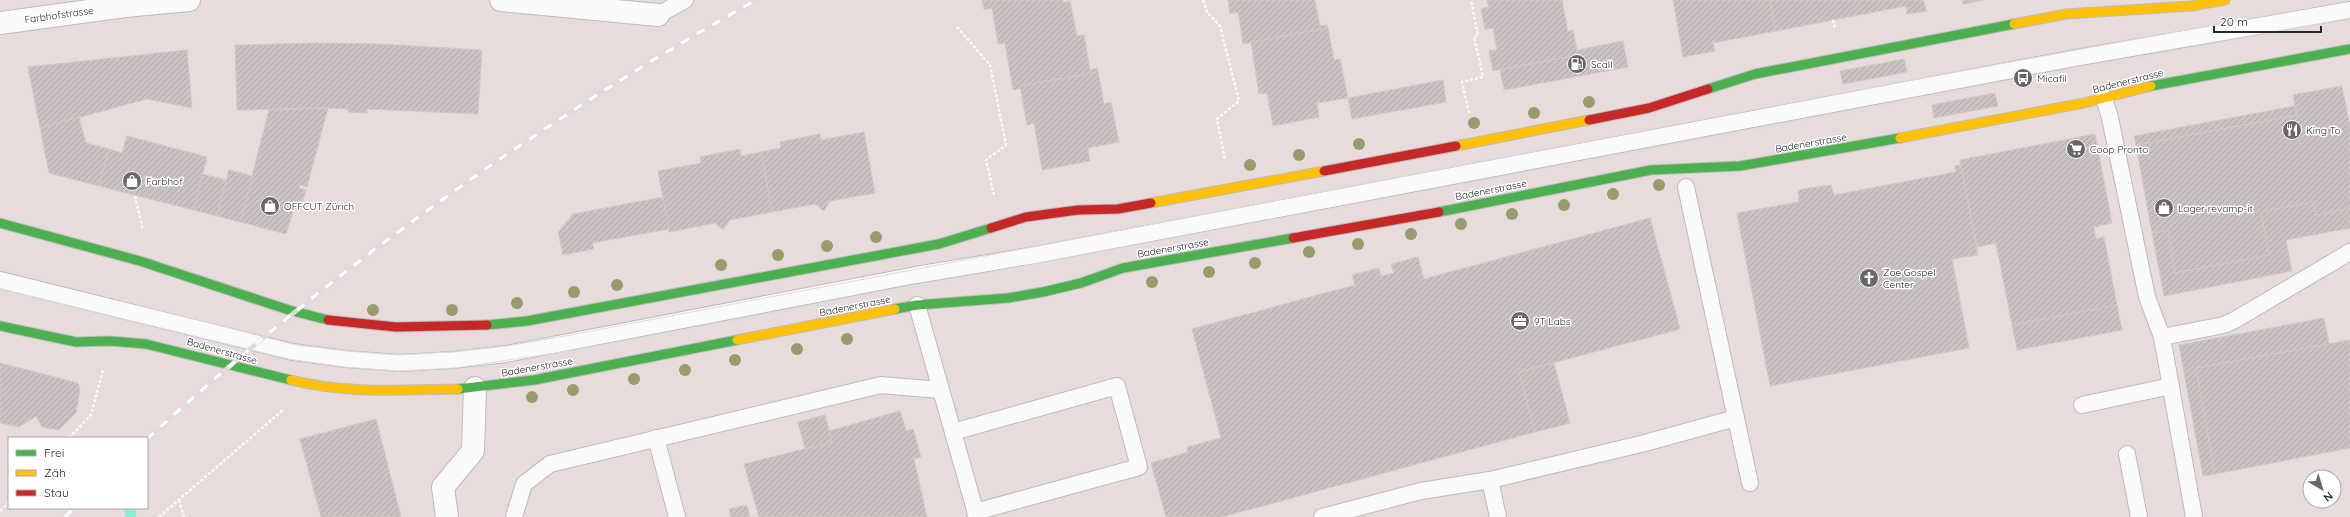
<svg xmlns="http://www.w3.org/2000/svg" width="2350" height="517" viewBox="0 0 2350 517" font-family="Quicksand,sans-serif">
	<defs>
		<pattern id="building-hatch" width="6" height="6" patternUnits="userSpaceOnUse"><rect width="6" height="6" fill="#cbc3c3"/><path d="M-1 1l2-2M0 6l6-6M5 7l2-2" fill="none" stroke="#aea8a8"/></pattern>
	</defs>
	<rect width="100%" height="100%" fill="#e7dbdb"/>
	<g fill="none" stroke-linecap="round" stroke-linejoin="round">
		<path stroke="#87f0d0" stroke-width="11" d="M129,508l2,6"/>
	</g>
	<g fill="url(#building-hatch)" stroke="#d1c8c7">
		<path d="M982,0h81v3l7,-2 7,35 7,-1 6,35 7,-2 1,4 -78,14 1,2 -8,2 -8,-47 -7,1 -6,-36 -8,2z"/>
		<path d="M1228,0h87l5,26 7,-1 1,3 -85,16 -5,-32 -8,2z"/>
		<path d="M1487,0h75l6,32 5,-2 5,25 -85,16 -4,-20 8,-1 -4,-22 -8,1 -4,-20 8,-2z"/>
		<path d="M1673,0h97l6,31 -63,12 2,8 -32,6z"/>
		<path d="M1770,0h153l4,11 -20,3 -1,-8 -130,25z"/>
		<path d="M1962,0h21l-20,4z"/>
		<path d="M1328,28l6,32 6,-1 8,39 -31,5 2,14 -46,9 -6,-33 -8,1 -8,-52z"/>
		<path d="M1623,41l5,26 -124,23 -4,-20 78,-15 -1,-5z"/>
		<path d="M318,43l62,1 102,6 -4,64 -111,-5v4l-19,-1v-3l-20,-1 -91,2 -2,-65z"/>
		<path d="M187,50l5,58 -45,-9 -107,29 -12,-61z"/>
		<path d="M1904,59l3,13 -64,12 -3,-13z"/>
		<path d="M1098,72l6,32 7,-2 8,40 -31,6 2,13 -48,9 -8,-47 -7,2 -7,-39z"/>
		<path d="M1443,80l3,22 -94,17 -4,-21z"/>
		<path d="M2342,86l8,41v81l-34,7 -3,-13 -52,10 8,43 -94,18 -7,-43 -16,3 -16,-88 161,-30 -4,-20z"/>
		<path d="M1995,93l3,13 -64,12 -2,-13z"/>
		<path d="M2295,106l2,9 -161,30 -2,-9z"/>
		<path d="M328,108l-21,79 -7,-2 -1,3 7,2 -6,21 -6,-2 -8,25 -46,-12 29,-112z"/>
		<path d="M79,117l7,26 23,6 -10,37 -50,-13 -9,-45z"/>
		<path d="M864,132l11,61 -45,8 -6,10 -9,-7 -43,8 -11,-60 20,-4 -1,-6 40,-8 1,6z"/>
		<path d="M2095,134l17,89 -18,4 2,12 8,-2 13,68 -105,20 -16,-82 -19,4 -17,-87z"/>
		<path d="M127,136l80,21 -13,53 -95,-24 10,-37 13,4z"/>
		<path d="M740,149l1,7 20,-4 11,60 -42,8 -7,10 -8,-7 -46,9 -11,-61 43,-8 -1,-6z"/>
		<path d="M1961,165l17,90 -26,4 17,89 -199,38 -33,-173 62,-11 -1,-11 5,-2 28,-4 3,10 122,-23 -1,-6z"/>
		<path d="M229,170l24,6 -13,46 -23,-6z"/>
		<path d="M202,174l24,6 -9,36 -23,-6z"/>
		<path d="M663,197l6,32 -77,14 2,6 -31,6 -5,-23 15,-18z"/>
		<path d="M2313,202l3,13 34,-7v20l-64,12 6,31 -128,25 -12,-63 16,-3 7,43 94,-18 -8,-43z"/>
		<path d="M1650,218l30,111 -161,43 16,60 -313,85h-56l-15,-54 37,-11 -1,-5 34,-9 -29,-109 163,-44 -3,-10 27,-7 2,8 13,-3 -3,-9 27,-7 6,22z"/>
		<path d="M2117,305l5,25 -105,20 -5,-25z"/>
		<path d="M2324,318l5,26 -133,24 19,106 -12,2 -24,-131z"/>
		<path d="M2350,340v108l-135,26 -19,-106z"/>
		<path d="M0,363l78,20 2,7 -4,23 -17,17 -17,-3 -6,-11 -17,11 -19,-4z"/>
		<path d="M1554,363l16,60 -35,9 -16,-60z"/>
		<path d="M900,411l6,20 7,-2 8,28 -7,2 13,58h-168l-15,-53 88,-22 -3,-11z"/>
		<path d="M825,415l7,27 -27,7 -7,-27z"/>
		<path d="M376,419l25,98h-80l-21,-78z"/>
		<path d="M747,505l3,12h-19l-2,-8z"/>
	</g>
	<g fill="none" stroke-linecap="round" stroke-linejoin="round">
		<g stroke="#bebbbc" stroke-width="18">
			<g id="lane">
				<path d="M658,15l27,-15"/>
				<path d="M2104,98l6,20 37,179 15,40 32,180"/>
				<path d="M1686,187l64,296"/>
				<path d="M0,280l293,72 53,7 53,4 54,-3 53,-6 410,-79 119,-20 1040,-197 275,-48"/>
				<path d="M917,305l60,212"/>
				<path d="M2162,337l62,-12 9,-4 117,-69"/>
				<path d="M2082,405l89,-19"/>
				<path d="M953,432l164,-46 22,81 -164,45"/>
				<path d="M656,438l21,79"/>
				<path d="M2127,454l12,63"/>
				<path d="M1490,480l8,37"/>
				<path d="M514,517l10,-33 26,-20 331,-79 59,5"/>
				<path d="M1322,517l99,-26 69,-11 151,-36 95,-26"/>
			</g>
		</g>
		<g stroke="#bebbbc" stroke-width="24">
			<g id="street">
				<path d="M501,0l157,15"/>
				<path d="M0,23l125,-17 64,-6"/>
				<path d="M447,517l-4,-30 30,-36 2,-63"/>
			</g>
		</g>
		<g stroke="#bebbbc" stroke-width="11">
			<g id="fast">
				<path d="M2151,86l199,-37"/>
				<path d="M1708,89l47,-15 259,-50"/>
				<path d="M1439,212l212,-42 89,-4 160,-28"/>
				<path d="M0,223l140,38 149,49 39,10"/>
				<path d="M895,309l22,-4 91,-7 35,-6 38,-9 42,-15 170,-30"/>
				<path d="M487,325l40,-4 412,-77 52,-16"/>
				<path d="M0,326l76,16 34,-1 36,3 145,36"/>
				<path d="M458,389l76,-9 203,-40"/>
			</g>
		</g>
		<g stroke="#bebbbc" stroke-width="11">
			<g id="slow">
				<path d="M2014,24l52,-10 125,-8 34,-6"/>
				<path d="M1900,138l184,-35 67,-17"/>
				<path d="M1456,146l133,-26"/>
				<path d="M1151,203l173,-32"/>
				<path d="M737,340l158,-31"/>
				<path d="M291,380c54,14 111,10 167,9"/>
			</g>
		</g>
		<g stroke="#bebbbc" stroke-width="11">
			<g id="jam">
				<path d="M1589,120l60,-12 59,-19"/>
				<path d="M1324,171l132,-25"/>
				<path d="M991,228l35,-11 52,-7 40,-1 33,-6"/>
				<path d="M1293,238l146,-26"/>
				<path d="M328,320l68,7 91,-2"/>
			</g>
		</g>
		<g stroke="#fbfafa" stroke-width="2.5" stroke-dasharray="3 2" stroke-linecap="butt">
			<path d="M1203,0l4,12 13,14 19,75 -22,18 8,41"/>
			<path d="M1833,20l2,9"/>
			<path d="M957,27l33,38 16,80 -20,15 8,35"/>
			<path d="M1469,113l-7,-31 21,-5 -9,-40 4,-1 -7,-36"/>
			<path d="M135,196l8,34"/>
			<path d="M69,438l22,-23 12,-45"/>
			<path d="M179,500l5,17"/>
			<path d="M0,511l9,-9"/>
			<path d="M159,517l124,-107"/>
		</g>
		<use href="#lane" stroke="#fbfafa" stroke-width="16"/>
		<use href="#street" stroke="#fbfafa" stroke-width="22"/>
		<use href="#fast" stroke="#4caf50" stroke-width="9"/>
		<use href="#slow" stroke="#ffc107" stroke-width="9"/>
		<use href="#jam" stroke="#c62828" stroke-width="9"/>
		<g stroke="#dcdcdd" stroke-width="1">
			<path d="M0,269l296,76 50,6 52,4 55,-3 55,-6 68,-12 1233,-235 541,-99"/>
			<path d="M0,289l289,70 56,8 54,4 55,-3 122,-18 1774,-332"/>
		</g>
		<g stroke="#dcdcdd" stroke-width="4.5">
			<g id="rail">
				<path d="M147,439c186,-170 390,-316 609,-439"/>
				<path d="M65,517l9,-9"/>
			</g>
		</g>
		<use href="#rail" stroke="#fff" stroke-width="3" stroke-dasharray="9" stroke-linecap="butt"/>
	</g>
	<g fill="#979c6c">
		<circle cx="1589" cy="102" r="6"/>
		<circle cx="1534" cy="113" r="6"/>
		<circle cx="1474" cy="123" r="6"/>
		<circle cx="1359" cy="144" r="6"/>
		<circle cx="1299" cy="155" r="6"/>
		<circle cx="1250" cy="165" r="6"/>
		<circle cx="1659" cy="185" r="6"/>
		<circle cx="1613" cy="194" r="6"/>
		<circle cx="1564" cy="205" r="6"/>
		<circle cx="1512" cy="214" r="6"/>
		<circle cx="1461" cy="224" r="6"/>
		<circle cx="1411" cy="234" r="6"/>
		<circle cx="876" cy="237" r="6"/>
		<circle cx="1358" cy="244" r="6"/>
		<circle cx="827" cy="246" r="6"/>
		<circle cx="1309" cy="252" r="6"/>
		<circle cx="778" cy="255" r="6"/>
		<circle cx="1255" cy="263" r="6"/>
		<circle cx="721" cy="265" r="6"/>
		<circle cx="1209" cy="272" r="6"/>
		<circle cx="1152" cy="282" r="6"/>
		<circle cx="617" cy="285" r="6"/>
		<circle cx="574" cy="292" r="6"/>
		<circle cx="517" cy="303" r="6"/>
		<circle cx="373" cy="310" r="6"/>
		<circle cx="452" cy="310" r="6"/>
		<circle cx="847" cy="339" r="6"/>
		<circle cx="797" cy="349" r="6"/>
		<circle cx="735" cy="360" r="6"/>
		<circle cx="685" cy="370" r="6"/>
		<circle cx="634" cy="379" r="6"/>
		<circle cx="573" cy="390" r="6"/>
		<circle cx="532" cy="397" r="6"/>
	</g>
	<defs>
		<g id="fuel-disc" transform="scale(1)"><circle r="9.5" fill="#6a6666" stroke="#fff"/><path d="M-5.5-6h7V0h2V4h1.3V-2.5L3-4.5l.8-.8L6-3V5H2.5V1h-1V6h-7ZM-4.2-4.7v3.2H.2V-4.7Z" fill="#fff"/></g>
		<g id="bus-disc" transform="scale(1)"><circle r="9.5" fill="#6a6666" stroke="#fff"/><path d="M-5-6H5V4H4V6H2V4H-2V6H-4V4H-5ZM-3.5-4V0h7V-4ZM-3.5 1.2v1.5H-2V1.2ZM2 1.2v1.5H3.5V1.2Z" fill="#fff"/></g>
		<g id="restaurant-disc" transform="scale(1)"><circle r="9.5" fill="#6a6666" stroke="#fff"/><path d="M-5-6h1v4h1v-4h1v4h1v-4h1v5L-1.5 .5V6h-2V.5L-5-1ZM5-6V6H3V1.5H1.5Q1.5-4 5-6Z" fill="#fff"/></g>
		<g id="supermarket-disc" transform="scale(1)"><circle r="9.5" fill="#6a6666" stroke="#fff"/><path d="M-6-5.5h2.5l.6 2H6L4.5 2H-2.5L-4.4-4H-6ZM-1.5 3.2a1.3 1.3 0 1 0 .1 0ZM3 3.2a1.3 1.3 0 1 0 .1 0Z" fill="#fff"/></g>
		<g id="shop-disc" transform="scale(1)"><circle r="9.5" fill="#6a6666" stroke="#fff"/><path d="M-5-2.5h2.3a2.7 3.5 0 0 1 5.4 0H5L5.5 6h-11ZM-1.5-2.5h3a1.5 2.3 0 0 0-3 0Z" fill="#fff"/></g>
		<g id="church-disc" transform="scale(1)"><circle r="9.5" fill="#6a6666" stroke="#fff"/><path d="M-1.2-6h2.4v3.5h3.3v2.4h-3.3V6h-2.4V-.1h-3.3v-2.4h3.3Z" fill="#fff"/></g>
		<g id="office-disc" transform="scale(1)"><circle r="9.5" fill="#6a6666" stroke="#fff"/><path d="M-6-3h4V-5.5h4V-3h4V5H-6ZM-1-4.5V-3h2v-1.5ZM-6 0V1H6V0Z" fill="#fff"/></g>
	</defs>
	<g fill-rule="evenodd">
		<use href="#fuel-disc" x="1577" y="64"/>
		<use href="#bus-disc" x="2023" y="78"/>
		<use href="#restaurant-disc" x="2292" y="130"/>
		<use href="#supermarket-disc" x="2076" y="149"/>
		<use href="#shop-disc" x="132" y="181"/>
		<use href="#shop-disc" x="270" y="206"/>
		<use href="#shop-disc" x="2164" y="208"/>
		<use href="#church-disc" x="1869" y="278"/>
		<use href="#office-disc" x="1520" y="321"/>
	</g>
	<g text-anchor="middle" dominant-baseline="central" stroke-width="3" stroke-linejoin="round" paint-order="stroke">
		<g font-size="10" fill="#272727" stroke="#fff">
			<text transform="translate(59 15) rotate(-8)">Farbhofstrasse</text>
			<text transform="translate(2128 81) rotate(-14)">Badenerstrasse</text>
			<text transform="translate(1811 143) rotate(-10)">Badenerstrasse</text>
			<text transform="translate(1491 190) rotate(-11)">Badenerstrasse</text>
			<text transform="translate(1173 248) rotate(-10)">Badenerstrasse</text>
			<text transform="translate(855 306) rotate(-11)">Badenerstrasse</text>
			<text transform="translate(222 351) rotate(16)">Badenerstrasse</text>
			<text transform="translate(537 367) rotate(-10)">Badenerstrasse</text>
		</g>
		<g font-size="10" fill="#272727" stroke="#fff" text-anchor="start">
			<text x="1591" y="64">Scall</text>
			<text x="2037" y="78">Micafil</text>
			<text x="2306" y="130">King To</text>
			<text x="2090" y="149">Coop Pronto</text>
			<text x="146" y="181">Farbhof</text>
			<text x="284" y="206">OFFCUT Zürich</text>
			<text x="2178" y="208">Lager revamp-it</text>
			<text x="1883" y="272">Zoe Gospel<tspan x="1883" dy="12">Center</tspan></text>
			<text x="1534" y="321">9T Labs</text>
		</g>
	</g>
	<rect x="8" y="437" width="140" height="72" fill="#ffffff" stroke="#a9a9a9"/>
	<rect x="16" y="450" width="20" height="6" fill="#4caf50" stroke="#a9a9a9"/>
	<text x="44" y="457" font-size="12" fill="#272727">Frei</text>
	<rect x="16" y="470" width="20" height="6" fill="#ffc107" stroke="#a9a9a9"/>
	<text x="44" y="477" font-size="12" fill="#272727">Zäh</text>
	<rect x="16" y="490" width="20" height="6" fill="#c62828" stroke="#a9a9a9"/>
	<text x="44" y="497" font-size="12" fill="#272727">Stau</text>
	<g transform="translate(2322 489) rotate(142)"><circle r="19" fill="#ffffff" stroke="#a9a9a9"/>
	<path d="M0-3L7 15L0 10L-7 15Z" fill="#6a6666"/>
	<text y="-6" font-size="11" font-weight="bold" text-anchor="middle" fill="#272727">N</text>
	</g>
	<path d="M2214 26v6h107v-6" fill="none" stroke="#272727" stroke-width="2"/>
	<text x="2220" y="26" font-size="12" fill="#272727" stroke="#ffffff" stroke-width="3" paint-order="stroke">20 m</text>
</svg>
